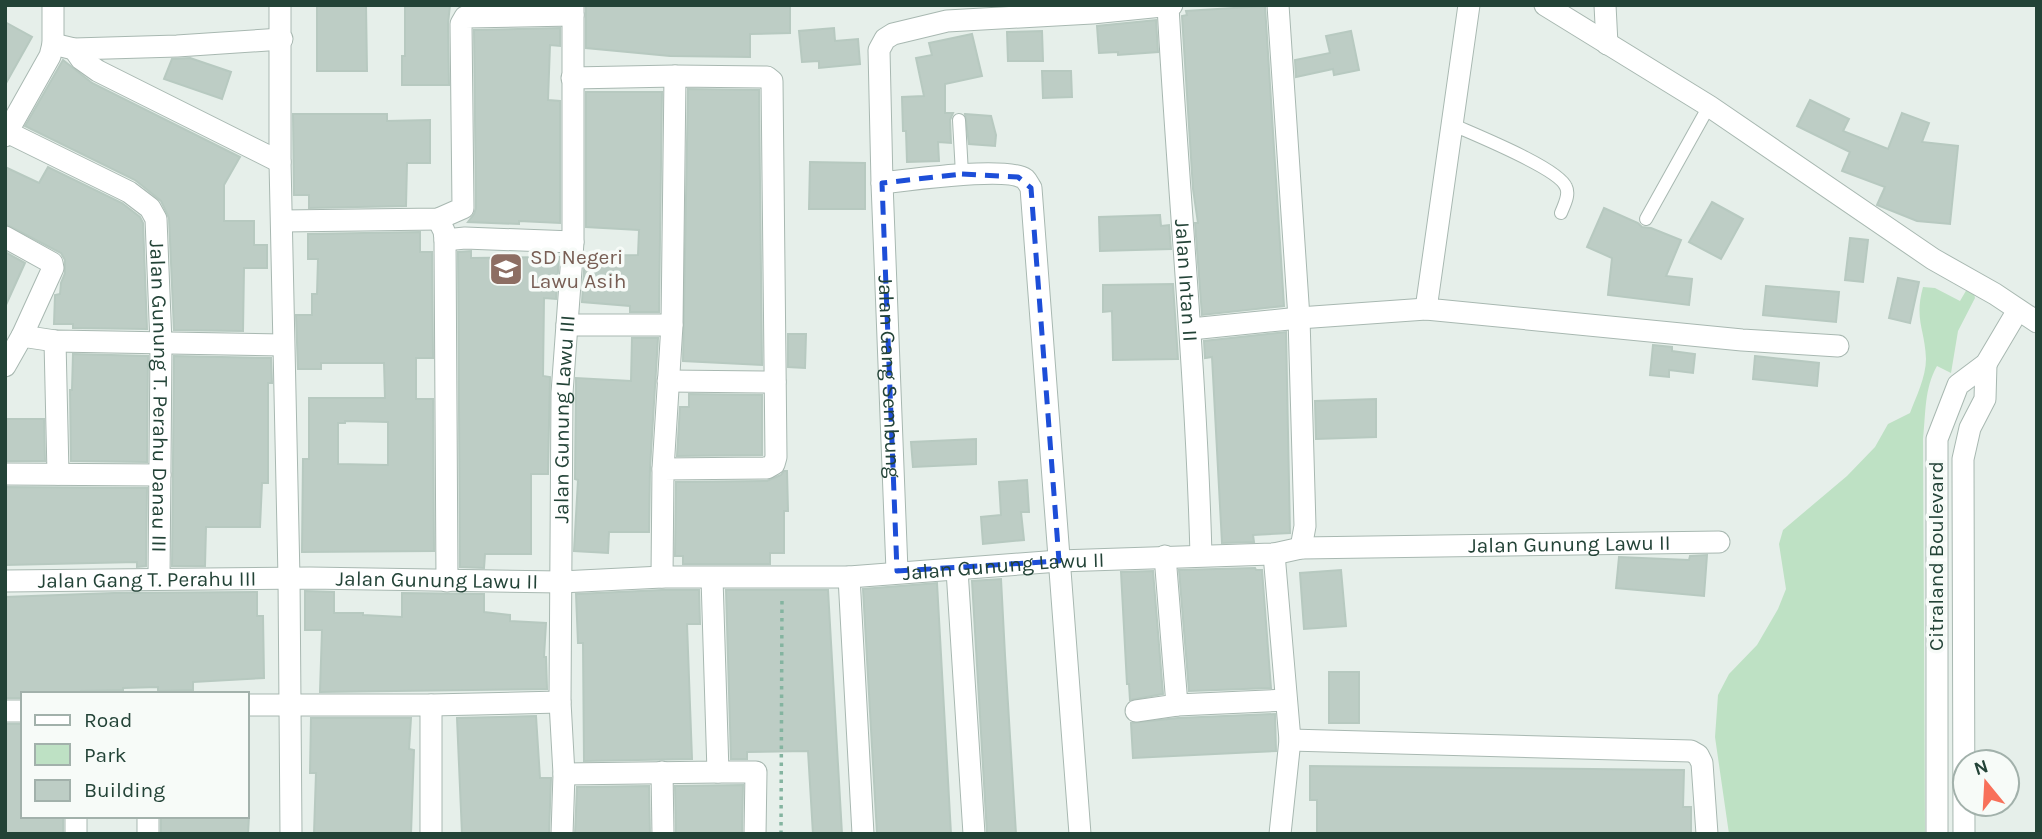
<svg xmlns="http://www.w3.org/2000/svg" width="2042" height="839" viewBox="0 0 2042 839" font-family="Karla,sans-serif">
	<rect width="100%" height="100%" fill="#e6efea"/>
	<path fill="#bee1c4" d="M1923,287l12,1 25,13 7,-12 7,4 1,5 -17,33 -7,42 -14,-7c-13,23 -11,47 -14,73l2,395h-196l-14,-97 3,-42 11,-21 28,-29 21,-36 8,-20 -7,-45 4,-14 64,-54 28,-29 13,-23 22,-11c6,-16 16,-36 16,-54 -1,-30 -12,-39 -3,-72z"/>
	<g fill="#bdcdc5" stroke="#b7c9c0" stroke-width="2" fill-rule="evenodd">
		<path d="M317,5h49l1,66h-50z"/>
		<path d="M405,5h45l-2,19 1,61h-47v-29h3z"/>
		<path d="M586,5h204v28l-40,1v23l-80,-1 -84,-8z"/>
		<path d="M1265,6l19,300 -82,9 -7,-92h3l-5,-34 -11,-173 5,-1 -1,-4z"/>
		<path d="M1156,20l2,32 -40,3v-3l-19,1 -2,-27z"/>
		<path d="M5,22l27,15 -27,48z"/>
		<path d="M560,28v18l-10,-1 -2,55 12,1v122l-41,-2v3l-51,-2 6,-8 2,-6 -2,-178z"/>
		<path d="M834,28l1,13 23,-2 2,25 -41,4v-7l-17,1 -3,-31z"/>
		<path d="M1042,31l1,30h-35l-1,-29z"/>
		<path d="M1351,31l8,39 -25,5 -1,-6 -37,8 -1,-17 35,-7 -4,-17z"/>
		<path d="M972,34l10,42 -37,8v29h8l-3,7 1,23 -13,-1 1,19 -32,1 -1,-31h-3l-1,-34 22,-1 -8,-38 16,-3 -3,-12z"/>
		<path d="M190,58l41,14 -9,27 -58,-20 8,-20z"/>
		<path d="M63,60l29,23 148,74 -16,28v36h30v24h13v23h-23l-1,63 -69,-1 -5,-112 -8,-17 -26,-21 -110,-54z"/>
		<path d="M1042,71h29l1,26 -29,1z"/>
		<path d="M688,89l71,1 3,275 -79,-4z"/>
		<path d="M586,92h76l-3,220h-29v-6l-48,-4 3,-46 53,-1 1,-25 -53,-3z"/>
		<path d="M1810,100l39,19 -6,12 45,18 14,-36 27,10 -7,19 36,4 -8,78 -33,-3 -40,-16 8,-18 -43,-16 8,-19 -53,-26z"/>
		<path d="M293,114h94v7l43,-1v43h-23l-1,43 -97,2v-13h-15z"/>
		<path d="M965,114l26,2 5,19 -1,11 -26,-2z"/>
		<path d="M810,162l55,1v46h-56z"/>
		<path d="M5,167l34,16 9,-16 74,36 18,14 3,6 4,106 -74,-1v-4h-19l1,-29 5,-1 1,-11 4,-10v-13l-4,-7 -56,-29z"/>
		<path d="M1712,202l31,17 -22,40 -32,-17z"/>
		<path d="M1604,208l34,15 4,4 9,1 30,12 -15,36 26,3 -3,26 -81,-10 4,-37 -25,-11z"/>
		<path d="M1160,215l1,11 8,-1 2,24 -71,2 -1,-34z"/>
		<path d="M420,232v20h12l1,106h-17v41h17l1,152 -132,1 1,-93h6v-61h76l-1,-35h-63v6h-23l-2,-54h16v-21h5l1,-35h-10v-25zM345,421l43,1v43l-50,-1v-41h7z"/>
		<path d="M1850,238l18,2 -5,42 -18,-2z"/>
		<path d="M471,251v7l88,-1 -3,42 -12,-1 -1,78 7,1 -2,97h-17v80h-46l-1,14 -24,-1 -2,-315z"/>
		<path d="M5,252l20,11 -20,44z"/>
		<path d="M1898,278l21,4 -9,41 -21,-5z"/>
		<path d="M1173,284l5,75 -65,1 -1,-49 -9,1v-27z"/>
		<path d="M1766,286l73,6 -3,30 -73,-7z"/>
		<path d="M1286,332l4,201 -37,2 1,7 -32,1 -10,-186 -7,1 -1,-17z"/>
		<path d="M788,334h18l-1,34 -17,-1z"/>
		<path d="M632,338h26l-8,130 -1,64h-40l-1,21 -34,-2 4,-71 -3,-1 1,-101 55,3z"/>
		<path d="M1653,345l19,2v4l23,3 -2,19 -24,-3v7l-19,-2z"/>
		<path d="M73,354l75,2 -1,106 -76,-1 -1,-71h2z"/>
		<path d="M174,356l97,2 1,25h-4v100h-6l-2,44h-54l-1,39h-33z"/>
		<path d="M1755,356l64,7 -2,23 -64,-7z"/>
		<path d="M689,394l73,1v60l-85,1 3,-49h9z"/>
		<path d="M1376,399v38l-60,2 -1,-38z"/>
		<path d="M5,419h39l1,42h-40z"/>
		<path d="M976,439v25l-63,3 -2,-25z"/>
		<path d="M784,471h3l1,40h-4v42h-14v11h-87v-8h-8l1,-74 91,-1 14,-6z"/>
		<path d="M1027,480l2,32h-8l3,28 -41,4 -2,-27 20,-2 -2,-33z"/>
		<path d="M5,487l142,1 -1,78 -9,1v-5l-132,3z"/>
		<path d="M1707,555l-3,41 -88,-8 3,-31 70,3 1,-4z"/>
		<path d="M1255,568l1,2h6l9,118 -82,3 -10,-121z"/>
		<path d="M1341,570l5,56 -42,3 -4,-56z"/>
		<path d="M1153,571l10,123 -33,6 -1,-16h-2l-6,-112z"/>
		<path d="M1001,579l4,76 11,179h-29l-15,-253z"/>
		<path d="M937,583l14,251h-74l-14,-245z"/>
		<path d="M662,590h37l1,34h-13l5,135 -108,2 -1,-118h-5l-2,-49z"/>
		<path d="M726,590h102l14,244h-29l-5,-83 -61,1v7h-16z"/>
		<path d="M305,591l29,1v21h29v2l39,2v-24l82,1v18l26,3v6l36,2 -2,34h2l1,32 -227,3 2,-62h-17z"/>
		<path d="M257,592v24h6l1,62 -71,4v8l-35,1v-4l-35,1v2l-42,1v3h-58v4h-18v-101l109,-4z"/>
		<rect x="1329" y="672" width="30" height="51"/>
		<path d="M1275,714l1,37 -143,7 -2,-35 47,-5z"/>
		<path d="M536,716l4,62h11l-2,56h-87l-5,-116z"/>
		<path d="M411,718l-2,31 5,1 -3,84h-97l2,-61h-6l1,-55z"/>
		<path d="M5,724h18v92h40v18h-58z"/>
		<path d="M1310,766l374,4 -1,37h8v27h-374v-34h-7z"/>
		<path d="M743,785l-1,49h-66l-1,-48z"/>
		<path d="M649,786l1,48h-75l2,-47z"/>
		<path d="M161,816h88l-1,18h-87z"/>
	</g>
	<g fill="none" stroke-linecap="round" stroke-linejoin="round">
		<g stroke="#a8b8b1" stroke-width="14">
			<g id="service">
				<path d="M959,120l3,54"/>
				<path d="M1451,124c22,10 108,44 115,63 4,8 -2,18 -5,26"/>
				<path d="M1646,219l63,-113"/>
			</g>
		</g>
		<g stroke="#a8b8b1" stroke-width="23">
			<g id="minor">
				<path d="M280,5v157l9,416 2,256"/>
				<path d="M1278,5l21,313 6,208 -4,22"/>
				<path d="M1469,5l-43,304 316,31 96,6"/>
				<path d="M1545,5l164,101 224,153 62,35 42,28"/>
				<path d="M1605,5l2,39"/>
				<path id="s1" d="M1168,6c10,183 28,365 33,549"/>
				<path d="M53,44l21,5 103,-3 105,-7"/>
				<path d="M74,49l7,10 17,12 182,91"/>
				<path d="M572,78l103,-2 92,1 5,4 4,376 -2,7 -7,4 -104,1 -1,108"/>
				<path id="s2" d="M7,132l122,60 21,16 6,11 5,125 -2,234"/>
				<path d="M5,136l45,-80 3,-12v-39"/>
				<path id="s3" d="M882,183l15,388"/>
				<path d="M438,219l6,12 1,9 2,341"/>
				<path d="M283,221l155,-2 25,-11 -2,-184 4,-7 108,-2"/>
				<path d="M5,237l47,26 1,5 -31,68"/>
				<path d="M445,240l20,-2 108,4"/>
				<path d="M567,325h105l-9,144"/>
				<path d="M672,325l3,-249"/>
				<path d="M1191,329l108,-11 127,-9"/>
				<path d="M55,341l3,133"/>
				<path d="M5,366l17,-30 33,5 228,4"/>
				<path d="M668,381l107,1"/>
				<path d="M5,474l155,1"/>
				<path d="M1274,554l16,186 -10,94"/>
				<path d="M957,570l17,264"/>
				<path d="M849,577l14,257"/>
				<path id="s4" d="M5,581l305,-3 251,4 101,-5h187l210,-16 215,-7 27,-6 418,-6"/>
				<path d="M247,705h184l129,-3"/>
				<path d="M1177,705l109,-5"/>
				<path d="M5,711h18"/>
				<path d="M1136,711l41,-6 -12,-149"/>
				<path d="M1290,740l401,11 7,4 4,8 5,71"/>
				<path d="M662,772l1,62"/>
				<path d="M718,772h38l-1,62"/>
				<path d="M564,774l154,-2 -6,-194"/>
				<path d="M76,816v18"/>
				<path d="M148,816v18"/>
				<path d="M431,834v-129"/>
				<path id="s5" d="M562,834l2,-60 -4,-72 2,-309 11,-151v-237"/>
				<path d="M1080,834l-49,-646c-2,-3 -3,-6 -6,-9 -18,-13 -118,1 -143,4l-3,-133 6,-11 8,-5 54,-13 145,-8 80,-8"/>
				<path d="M1937,834v-395l21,-54 28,-21 32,-54"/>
				<path d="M1964,834l-1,-375 7,-31 15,-29 1,-35"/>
			</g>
		</g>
		<path stroke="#84b4a0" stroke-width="3.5" stroke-dasharray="3.5 5" stroke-linecap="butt" d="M781,834l1,-237"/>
		<use href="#service" stroke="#fff" stroke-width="12"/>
		<use href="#minor" stroke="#fff" stroke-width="21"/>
	</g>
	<path fill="none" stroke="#1d4ed8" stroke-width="5" stroke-dasharray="14 9" stroke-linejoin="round" d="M962,174l56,3 13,11 28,373 -162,10 -15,-388z"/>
	<defs>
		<g id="school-square" transform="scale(1.75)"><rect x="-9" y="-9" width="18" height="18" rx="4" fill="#8d6e63" stroke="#f7fbf8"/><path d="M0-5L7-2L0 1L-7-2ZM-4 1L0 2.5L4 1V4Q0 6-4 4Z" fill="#fff"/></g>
	</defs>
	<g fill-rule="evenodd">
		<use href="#school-square" x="506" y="269"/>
	</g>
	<g text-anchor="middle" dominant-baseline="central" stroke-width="7" stroke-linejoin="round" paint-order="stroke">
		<g font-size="21" fill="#785e54" stroke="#f7fbf8" text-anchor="start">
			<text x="530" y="257">SD Negeri<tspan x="530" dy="24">Lawu Asih</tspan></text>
		</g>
		<g font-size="21" fill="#234337" stroke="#f7fbf8">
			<text stroke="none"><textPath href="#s1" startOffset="275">Jalan Intan II</textPath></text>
			<text stroke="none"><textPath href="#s3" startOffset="194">Jalan Gang Sembung</textPath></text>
			<text stroke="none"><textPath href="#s2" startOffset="352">Jalan Gunung T. Perahu Danau III</textPath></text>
			<text stroke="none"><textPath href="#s5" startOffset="415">Jalan Gunung Lawu III</textPath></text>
			<text stroke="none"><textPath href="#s4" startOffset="1566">Jalan Gunung Lawu II</textPath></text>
			<text transform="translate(1936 556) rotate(-90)">Citraland Boulevard</text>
			<text stroke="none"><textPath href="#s4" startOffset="999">Jalan Gunung Lawu II</textPath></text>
			<text stroke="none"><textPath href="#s4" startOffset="142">Jalan Gang T. Perahu III</textPath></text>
			<text stroke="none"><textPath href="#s4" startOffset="432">Jalan Gunung Lawu II</textPath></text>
		</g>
	</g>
	<rect width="2042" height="839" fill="none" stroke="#234337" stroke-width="14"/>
	<rect x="21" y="692" width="228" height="126" fill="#f7fbf8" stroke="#a2b1ab" stroke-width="2"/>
	<rect x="35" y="715" width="35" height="10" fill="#ffffff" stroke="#a2b1ab" stroke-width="2"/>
	<text x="84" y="727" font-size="21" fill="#234337">Road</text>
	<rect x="35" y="744" width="35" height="21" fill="#bee1c4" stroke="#a2b1ab" stroke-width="2"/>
	<text x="84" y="762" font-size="21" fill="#234337">Park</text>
	<rect x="35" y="780" width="35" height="21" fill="#bdcdc5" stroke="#a2b1ab" stroke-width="2"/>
	<text x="84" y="797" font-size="21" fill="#234337">Building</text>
	<g transform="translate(1986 783) rotate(342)"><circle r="33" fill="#f7fbf8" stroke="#a2b1ab" stroke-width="2"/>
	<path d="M0-5L12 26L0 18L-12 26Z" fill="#f8705a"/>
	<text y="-10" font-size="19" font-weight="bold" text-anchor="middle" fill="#234337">N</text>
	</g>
</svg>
